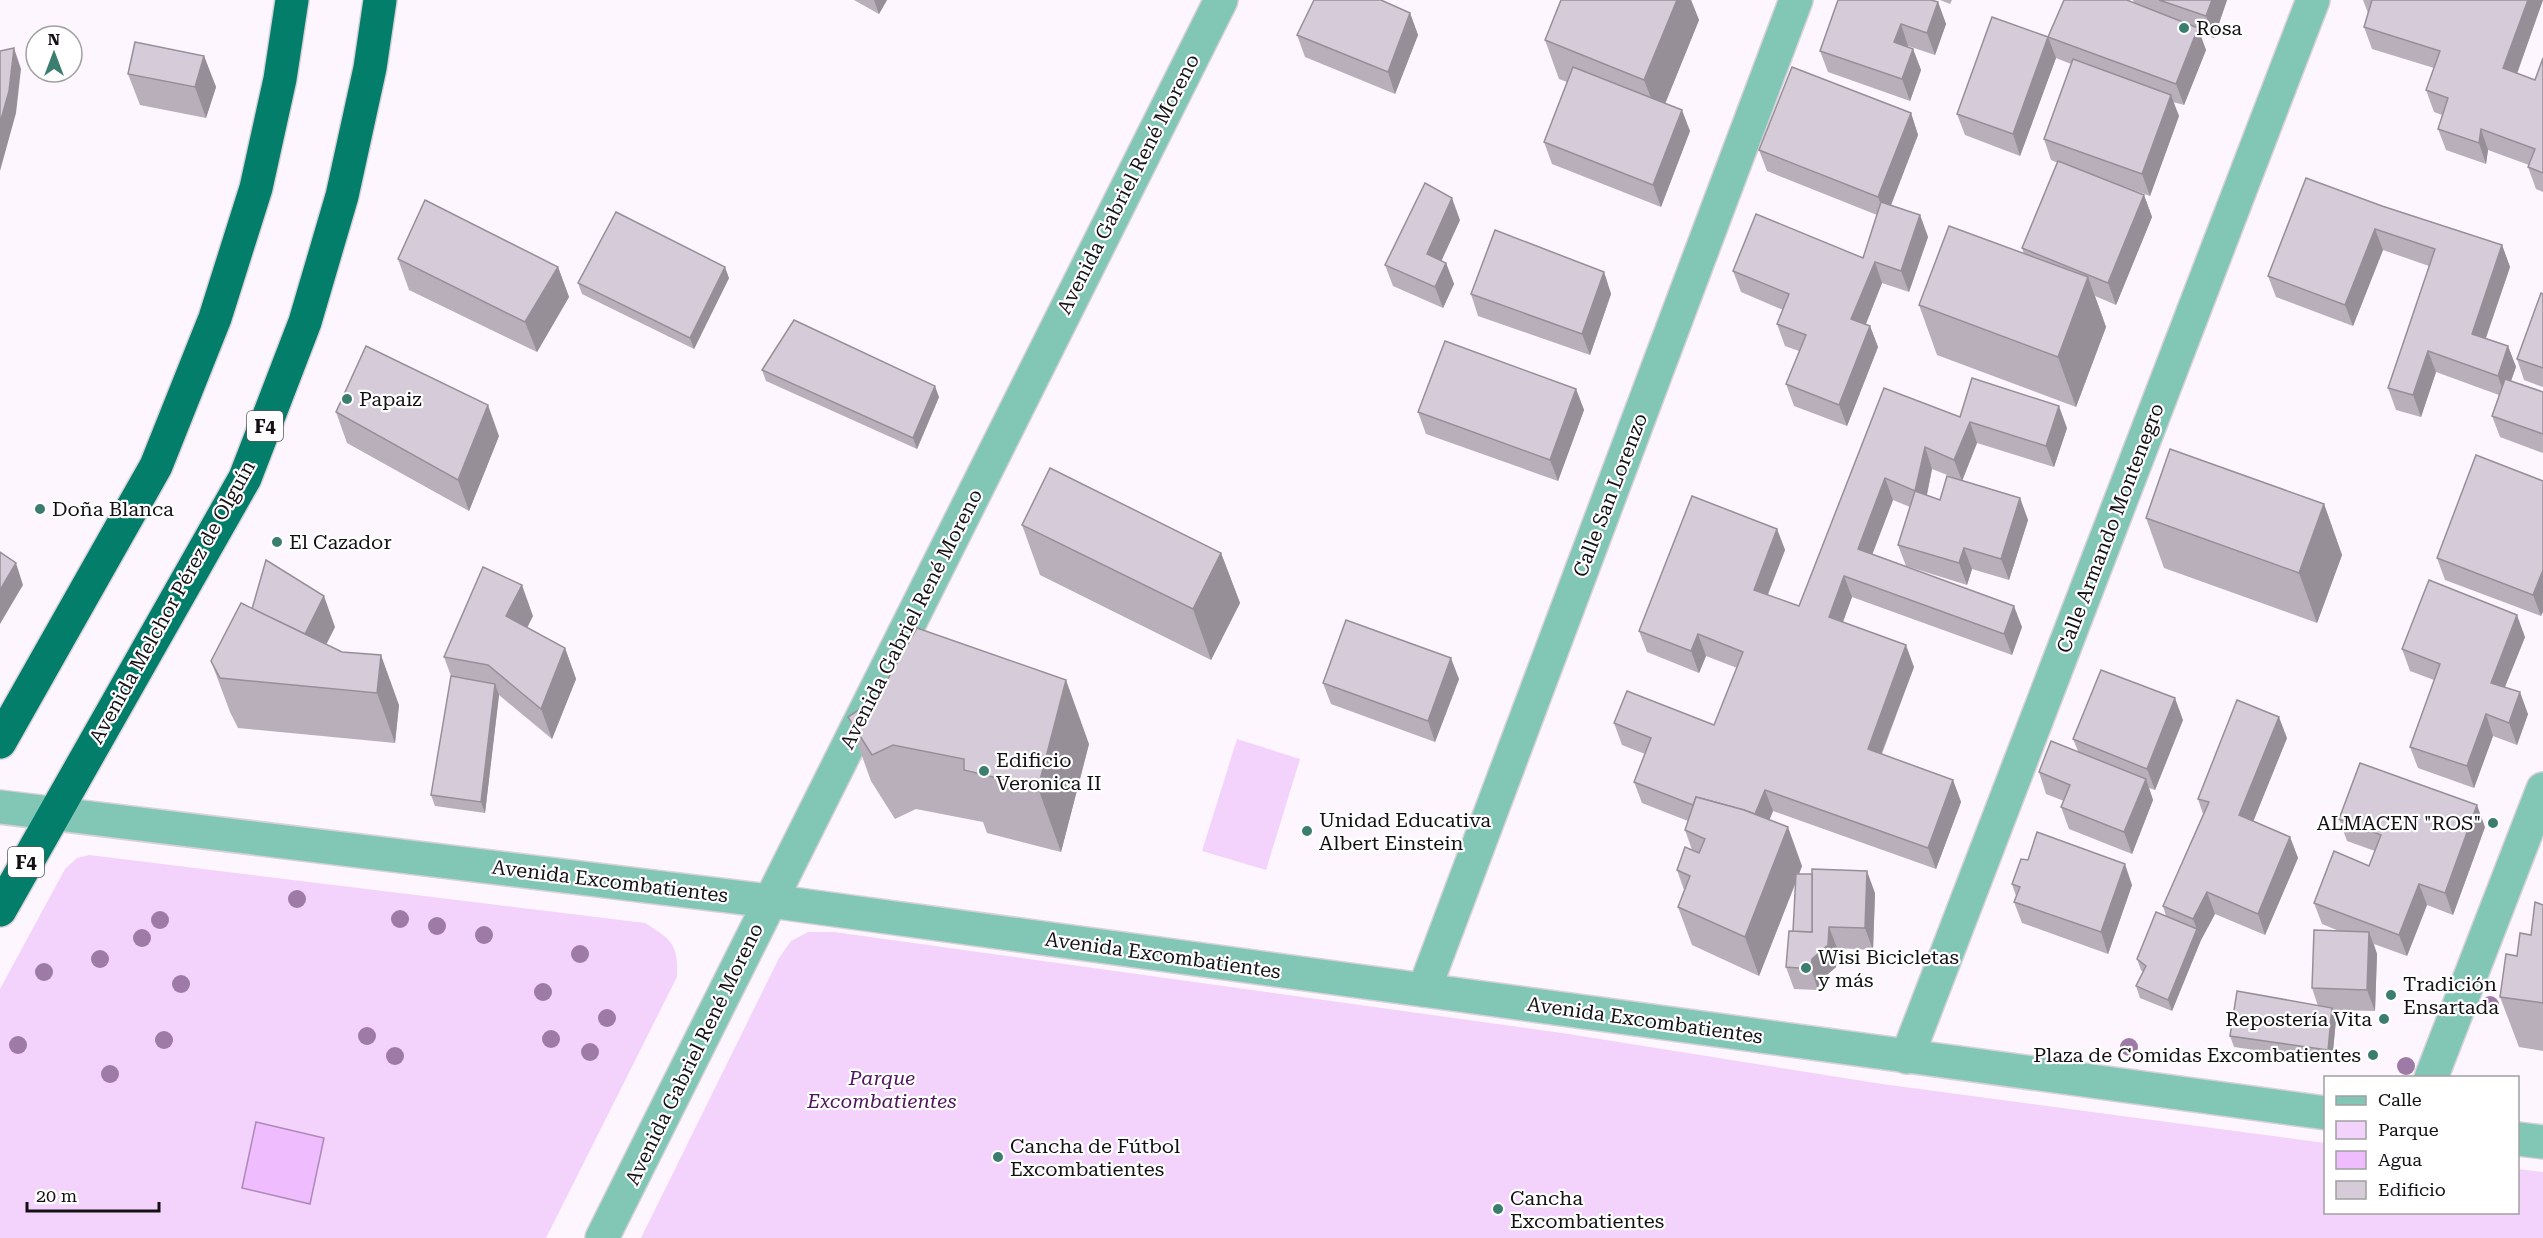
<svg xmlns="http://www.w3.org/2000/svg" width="2543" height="1238" viewBox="0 0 2543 1238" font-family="'Roboto Serif',serif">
	<rect width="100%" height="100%" fill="#fdf6fe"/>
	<g fill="#f3d2fc">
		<path d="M1237,739l63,20 -34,111 -64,-19z"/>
		<path d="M89,855l556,68c27,17 33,21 32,54l-131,261h-546v-249l65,-120 12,-11z"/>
		<path d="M808,932h26l728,101 320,51 443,59 1,69h192v-43l25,3v66h-1902l138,-280 12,-17z"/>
	</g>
	<path fill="#efbcfd" stroke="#ad89b7" stroke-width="1.5" d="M256,1122l68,16 -14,66 -68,-16z"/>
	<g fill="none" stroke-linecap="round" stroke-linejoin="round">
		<g stroke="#d8d1d9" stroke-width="36">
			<g id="minor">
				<path d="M0,807l770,94 1556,212"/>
				<path d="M1424,990l372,-990"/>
				<path d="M1907,1057l406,-1057"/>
				<path d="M2431,1078l112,-289"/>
				<path d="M2518,1139l25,3"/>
				<path d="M602,1238l619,-1238"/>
			</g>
		</g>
		<g stroke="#d8d1d9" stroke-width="36">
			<g id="highway">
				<path d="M0,742l156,-276 59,-148 41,-130 24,-109 12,-79"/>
				<path d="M0,910l245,-432 60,-156 37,-126 28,-128 10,-68"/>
			</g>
		</g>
		<use href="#minor" stroke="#82c7b6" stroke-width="33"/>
		<use href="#highway" stroke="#027e6b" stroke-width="33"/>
	</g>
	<g fill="#9e7aa7">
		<circle cx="297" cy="899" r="9"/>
		<circle cx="400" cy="919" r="9"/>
		<circle cx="160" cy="920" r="9"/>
		<circle cx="437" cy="926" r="9"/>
		<circle cx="484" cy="935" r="9"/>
		<circle cx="142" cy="938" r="9"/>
		<circle cx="580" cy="954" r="9"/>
		<circle cx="100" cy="959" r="9"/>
		<circle cx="44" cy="972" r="9"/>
		<circle cx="181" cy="984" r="9"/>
		<circle cx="543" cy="992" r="9"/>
		<circle cx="2490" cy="1005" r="9"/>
		<circle cx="607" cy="1018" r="9"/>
		<circle cx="367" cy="1036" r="9"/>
		<circle cx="551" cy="1039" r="9"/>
		<circle cx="164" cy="1040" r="9"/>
		<circle cx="18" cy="1045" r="9"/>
		<circle cx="2129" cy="1047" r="9"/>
		<circle cx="590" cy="1052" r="9"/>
		<circle cx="395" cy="1056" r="9"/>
		<circle cx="2406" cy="1066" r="9"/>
		<circle cx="110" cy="1074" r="9"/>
	</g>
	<g fill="#b8afbb" fill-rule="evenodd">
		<path d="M854,0h33l-8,14z"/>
		<path d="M1561,0h130l8,20 -34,83 25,28 -29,76 -109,-43 -8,-22 23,-60 -8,-3 -14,-39z"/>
		<path d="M1940,0h12l-2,4z"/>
		<path d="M2133,0h94l-13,38 -15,-5 7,17 -22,55 -11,-3 6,14 -29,80 -47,-17 41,16 8,22 -36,88 -21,-9 11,31 -30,80 -139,-52 -18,-50 105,-51 -2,-6 36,-85 -7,-3 -7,-21 27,-75 -15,-6 -36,98 -55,-21 -8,-21 91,-77 86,-34z"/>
		<path d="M2363,0h180l-26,74 18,6 8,-22v134l-7,-3 -8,-22 1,-2 -41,-15 -2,14 -40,-14 -8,-21 4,-14 -8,-3 -8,-22 8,-22 -62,-19 -8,-22 4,-14z"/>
		<path d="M1938,2l8,22 -11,31 -27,-9v1l5,2 8,21 -11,31 -82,-29 -8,-21z"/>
		<path d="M1410,13l8,22 -23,59 -90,-37 -8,-22z"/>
		<path d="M204,56l12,31 -10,31 -66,-13 -12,-31z"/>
		<path d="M1911,113l7,22 -27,70 29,10 8,22 -19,55 -27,-9 -16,41 4,2 8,21 -31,79 -53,-20 -8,-22 13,-33 -14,-5 -8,-22 6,-14 -42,-18 -8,-21 130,-13 14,-43 -110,-44 -8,-21z"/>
		<path d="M2382,206l120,39 8,22 -24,71 22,8 8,21 -5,14 32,11v61l-43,-16 -8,-21 7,-21 -63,-23 -15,45 -25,-7 -8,-22 41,-122 -46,-16 -30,76 -77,-29 -8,-21z"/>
		<path d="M1460,220l-19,41 5,2 8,21 -11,24 -50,-22 -8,-21z"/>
		<path d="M398,259l160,8 11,30 -32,55 -128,-62z"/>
		<path d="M1604,272l7,22 -21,61 -112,-39 -7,-22z"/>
		<path d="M729,278l-35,71 -112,-55 -4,-11z"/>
		<path d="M2543,294v93l-19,-7 -7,-21z"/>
		<path d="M762,370l177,27 -22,52 -151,-68z"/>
		<path d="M1884,388l76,29 107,11 -13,39 -77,-24 -15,38 58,17 8,22 -19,60 -37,-11 -5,16 -61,-19 -8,-21 12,-38 -17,-7 -21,54 150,73 -10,28 -160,-58 -9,25 71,45 -32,87 71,26 8,22 -25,67 -163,-58 -4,9 33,46 -3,8 76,19 -2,57 -36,-2 -1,19 -16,14 -2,9 -24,-1 -8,-22 7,-36 3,-49 -37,94 -67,-31 -14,-38 6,-17 -7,-20 15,-20 -7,-20 3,-9 -46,-18 -8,-21 11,-28 -23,-9 -8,-22 100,2 23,-57 -31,-12 -7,17 -52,-21 -8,-21 138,-102 8,21 -17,45 31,11zM1932,469l23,9 -15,22 -13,-5z"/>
		<path d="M1576,389l8,21 -26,71 -132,-47 -8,-22z"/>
		<path d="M336,412l163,24 -30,75 -122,-68z"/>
		<path d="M2543,481l-2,135 -96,-36 -8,-22z"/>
		<path d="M2324,504l18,51 -25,68 -153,-55 -18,-50z"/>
		<path d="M1022,525l199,28 19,50 -29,57 -171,-85z"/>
		<path d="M252,609l83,18 -9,18 73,60 -4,38 -157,-15 -8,-16 -19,-51z"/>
		<path d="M533,616l-6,11 38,21 11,31 -24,60 -53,-44 -14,118 -50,-7 -4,-11 20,-119 -7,-19z"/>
		<path d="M2525,637l-20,50 23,27 -11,31 -24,-9 -19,52 -56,-20 -8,-21 24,-67 -24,-9 -8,-22z"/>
		<path d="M1459,679l-24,63 -104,-38 -8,-21z"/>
		<path d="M848,717l241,27 -28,108 -74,-19 -4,-11 -67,-13 -21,10 -24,-38z"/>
		<path d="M2183,720l-28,70 -6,-2 4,12 -21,54 -63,-25 -8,-22 3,-6 -18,-7 -7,-22 39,-21 -5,-12z"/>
		<path d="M2287,738l-34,83 37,16 8,21 -33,77 -50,-21 -14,26 -29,71 -32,-13 -4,-12 7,-14 -2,-2 -4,-11 29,-43 -3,-10 40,-92 -5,-15z"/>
		<path d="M2339,819l146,8 -32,88 -26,-10 -20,51 -33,-12 3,10 -2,57 -42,-1 3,10 -4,41 -98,-14 -4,-11 88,-30 -6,-18 27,-57 -17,-7 -8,-21 55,-37 6,-15 -28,-10z"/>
		<path d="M2012,884l120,1 -24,69 -86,-31 -8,-21 2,-6z"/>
		<path d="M2543,905v146l-24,-4 -19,-50 17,-41 14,-21z"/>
	</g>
	<g fill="#968f98">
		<path d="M874,0h13l-8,14z"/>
		<path d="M1677,0h14l8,20 -40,99 -15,-39z"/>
		<path d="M2212,0h15l-13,38 -8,-22z"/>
		<path d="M2528,0h15l-32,90 -8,-22z"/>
		<path d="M1938,2l8,22 -11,31 -8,-22z"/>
		<path d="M1410,13l8,22 -23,59 -7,-22z"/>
		<path d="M1901,24l7,22 -6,18 -8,-22z"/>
		<path d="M2198,28l8,22 -22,55 -8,-21z"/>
		<path d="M2048,37l8,21 -36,98 -7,-22z"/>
		<path d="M14,48l7,21 -5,44 -16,58v-48z"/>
		<path d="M1913,49l8,21 -11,31 -8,-22z"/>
		<path d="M204,56l12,31 -10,31 -11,-31z"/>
		<path d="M2171,95l8,21 -29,80 -8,-22z"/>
		<path d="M1682,110l8,21 -29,76 -8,-22z"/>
		<path d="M1911,113l7,22 -32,83 -8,-21z"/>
		<path d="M2481,129l7,21 -2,14 -7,-21z"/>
		<path d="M2144,195l8,22 -36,88 -8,-22z"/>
		<path d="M1452,198l8,22 -25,55 -8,-21z"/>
		<path d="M1920,215l8,22 -19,55 -8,-21z"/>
		<path d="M2375,229l8,21 -30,76 -8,-21z"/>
		<path d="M2502,245l8,22 -30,88 -8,-21z"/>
		<path d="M1875,262l7,21 -23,58 -8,-22z"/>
		<path d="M1446,263l8,21 -11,24 -8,-21z"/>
		<path d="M558,267l11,30 -32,55 -12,-30z"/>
		<path d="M725,267l4,11 -35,71 -4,-11z"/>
		<path d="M1604,272l7,22 -21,61 -8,-21z"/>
		<path d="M2088,277l18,50 -30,80 -18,-50z"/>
		<path d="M1870,326l8,21 -31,79 -8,-21z"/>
		<path d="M2508,346l8,21 -11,30 -7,-21z"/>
		<path d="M2428,351l8,21 -15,45 -8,-22z"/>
		<path d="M935,386l4,11 -22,52 -4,-11z"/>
		<path d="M1576,389l8,21 -26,71 -8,-21z"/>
		<path d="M488,405l11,31 -30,75 -11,-31z"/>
		<path d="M2059,406l8,22 -13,39 -8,-21z"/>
		<path d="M1970,422l7,21 -15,38 -8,-21z"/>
		<path d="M1925,447l7,22 -9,44 -8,-22z"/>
		<path d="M1885,478l8,22 -27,71 -8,-22z"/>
		<path d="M2020,498l8,22 -19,60 -8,-21z"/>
		<path d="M2324,504l18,51 -25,68 -18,-50z"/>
		<path d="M1777,529l8,21 -24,61 -7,-21z"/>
		<path d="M1964,548l8,21 -5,16 -8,-22z"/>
		<path d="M1221,553l19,50 -29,57 -18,-51z"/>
		<path d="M16,563l7,22 -23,39v-34z"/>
		<path d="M2543,570v42l-2,4 -8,-21z"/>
		<path d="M1844,576l8,21 -15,41 -8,-21z"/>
		<path d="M522,585l11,31 -15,30 -12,-30z"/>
		<path d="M324,596l11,31 -26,51 -11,-31z"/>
		<path d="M2014,606l8,21 -10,28 -8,-21z"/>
		<path d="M2517,615l8,22 -27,67 -7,-21z"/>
		<path d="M1698,634l8,22 -7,17 -8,-22z"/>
		<path d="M1906,645l8,22 -39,103 -7,-21z"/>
		<path d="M565,648l11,31 -24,60 -11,-30z"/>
		<path d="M381,655l18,50 -4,38 -18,-50z"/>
		<path d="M1451,658l8,21 -24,63 -7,-21z"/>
		<path d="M1066,680l23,64 -28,108 -23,-64z"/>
		<path d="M495,684l4,11 -14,118 -4,-11z"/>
		<path d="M2520,692l8,22 -11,31 -8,-22z"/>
		<path d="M2175,698l8,22 -28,70 -8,-21z"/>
		<path d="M2486,714l7,22 -19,52 -7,-22z"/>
		<path d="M2279,717l8,21 -40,99 -8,-22z"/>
		<path d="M2146,779l7,21 -21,54 -8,-22z"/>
		<path d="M1953,780l8,22 -25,67 -8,-21z"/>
		<path d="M1765,790l8,21 -15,38 -8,-22z"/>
		<path d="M2477,805l8,22 -32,88 -8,-22z"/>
		<path d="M1788,827l14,39 -43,110 -14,-39z"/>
		<path d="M2290,837l8,21 -33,77 -7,-21z"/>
		<path d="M2125,864l7,21 -24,69 -7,-22z"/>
		<path d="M1867,871l8,22 -2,57 -8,-22z"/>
		<path d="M2419,884l8,21 -20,51 -8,-21z"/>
		<path d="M2207,892l8,22 -14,26 -8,-21z"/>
		<path d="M1829,927l8,21 -1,19 -16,14 -2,9 -7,-21 1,-10z"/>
		<path d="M2197,929l4,11 -29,71 -4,-11z"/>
		<path d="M2369,932l8,22 -2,57 -8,-21z"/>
		<path d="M2332,1008l4,12 -4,41 -4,-11z"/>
	</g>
	<g fill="#d6ccd9" stroke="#968f98" stroke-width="1.5">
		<path d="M1314,0h67l29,13 -22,59 -91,-37z"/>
		<path d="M1561,0h116l-33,80 -99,-40z"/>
		<path d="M1838,0h93l7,2 -11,31 -26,-9 -7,18 19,7 -11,30 -82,-28z"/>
		<path d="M2064,0h63l71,28 -22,56 -128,-47 -35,97 -56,-20 35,-97 56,20z"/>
		<path d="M2159,0h53l-6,16z"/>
		<path d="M2371,0h157l-25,68 32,12 8,-22v115l-15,-6 7,-18 -54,-20 -2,14 -41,-14 10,-31 -22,-8 14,-39 -76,-24 8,-27z"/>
		<path d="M135,42l69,14 -9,31 -67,-13z"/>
		<path d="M14,48l-5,43 -9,32v-72z"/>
		<path d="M2073,59l98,36 -29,79 -98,-35z"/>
		<path d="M1573,67l109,43 -29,75 -109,-43z"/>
		<path d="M1792,67l119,46 -33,84 -119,-47z"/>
		<path d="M2058,161l86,34 -36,88 -86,-35z"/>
		<path d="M2306,178l76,28 120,39 -30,89 36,12 -10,30 -70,-25 -15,44 -25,-7 47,-139 -60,-20 -30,76 -77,-29z"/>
		<path d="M1425,183l27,15 -25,56 19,9 -11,24 -50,-22z"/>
		<path d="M425,200l133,67 -33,55 -127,-63z"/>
		<path d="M1881,202l39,13 -19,56 -26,-9 -24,57 19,7 -31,79 -53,-21 20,-49 -29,-11 12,-30 -56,-23 23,-57 107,44z"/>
		<path d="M616,212l109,55 -35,71 -112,-55z"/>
		<path d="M1949,226l139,51 -30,80 -139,-52z"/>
		<path d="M1495,230l109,42 -22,62 -111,-40z"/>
		<path d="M2541,293l2,1v74l-26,-9z"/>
		<path d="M794,320l141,66 -22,52 -151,-68z"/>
		<path d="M1445,341l131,48 -26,71 -132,-48z"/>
		<path d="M366,346l122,59 -30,75 -122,-68z"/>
		<path d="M1972,378l87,28 -13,40 -76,-24 -16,38 -29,-13 -10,44 -30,-13 -27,71 156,57 -10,28 -160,-58 -15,41 77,28 -38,104 85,31 -25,68 -163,-58 -10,24 -11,-4 -48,-13 -3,8 -59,-23 17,-44 -37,-15 13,-32 87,34 29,-73 -45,-18 -7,17 -52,-20 53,-135 85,33 -23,61 45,16 85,-218 76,29z"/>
		<path d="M2505,379l38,13v42l-51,-18z"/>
		<path d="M2170,449l154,55 -25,69 -153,-55z"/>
		<path d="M2476,455l67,26v89l-10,25 -96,-37z"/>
		<path d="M1050,468l171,85 -28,56 -171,-84z"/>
		<path d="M1947,476l73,22 -19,61 -37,-11 -5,15 -61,-18 17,-54 25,9z"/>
		<path d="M0,552l16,11 -16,27z"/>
		<path d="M266,560l58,36 -19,38 -53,-25z"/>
		<path d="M483,567l39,18 -16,31 59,32 -24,61 -53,-44 -44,-8z"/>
		<path d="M2429,580l88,35 -26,68 29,9 -11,31 -23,-9 -19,52 -57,-19 30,-83 -38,-15z"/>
		<path d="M241,603l101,49 39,3 -4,38 -157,-15 -9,-17z"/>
		<path d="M1346,620l105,38 -23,63 -105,-38z"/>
		<path d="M917,628l149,52 -28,108 -74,-18v-11l-71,-14 -21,10 -24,-38 29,-19z"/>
		<path d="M2101,670l74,28 -28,71 -74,-30z"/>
		<path d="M451,676l44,8 -14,118 -50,-7z"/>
		<path d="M2237,700l42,17 -40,98 51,22 -32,77 -51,-22 -14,27 -30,-13 46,-104 -11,-3z"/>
		<path d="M2051,741l95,38 -22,53 -63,-25 9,-22 -31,-13z"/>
		<path d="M2360,763l117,42 -32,88 -26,-9 -20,51 -85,-32 20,-52 35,15 12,-31 -42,-16z"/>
		<path d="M1696,797l48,13 44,17 -43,110 -67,-30 12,-31 -13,-6 8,-23 14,6 6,-14 -20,-9z"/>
		<path d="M2037,832l88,32 -24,68 -87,-30 6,-15 -8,-3 9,-25 7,1z"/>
		<path d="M1812,869l55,2 -2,57 -36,-1 -1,18 -16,14 -1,10 -25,-2 3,-36 23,1z"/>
		<path d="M1796,874h16v58l-19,-1z"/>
		<path d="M2535,902l8,3v98l-43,-6 6,-43 11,2 3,-23 11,2z"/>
		<path d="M2156,912l41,17 -29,71 -32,-14 10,-20 -9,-7z"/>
		<path d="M2314,930l55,2 -2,58 -55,-2z"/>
		<path d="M2237,991l95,17 -4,42 -98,-14z"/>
	</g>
	<g fill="#3b7d6e" stroke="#fff" stroke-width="2">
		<circle cx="2184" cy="28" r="6"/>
		<circle cx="347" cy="399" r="6"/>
		<circle cx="40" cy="509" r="6"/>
		<circle cx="277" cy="542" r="6"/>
		<circle cx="984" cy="771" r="6"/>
		<circle cx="2493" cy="823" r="6"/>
		<circle cx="1307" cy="831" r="6"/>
		<circle cx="1806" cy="968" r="6"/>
		<circle cx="2391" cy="995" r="6"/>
		<circle cx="2384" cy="1019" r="6"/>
		<circle cx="2373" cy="1055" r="6"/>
		<circle cx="998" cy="1157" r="6"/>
		<circle cx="1498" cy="1209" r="6"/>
	</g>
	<g text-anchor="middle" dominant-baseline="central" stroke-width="4.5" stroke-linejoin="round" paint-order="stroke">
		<g fill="#fff" stroke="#5a585b" stroke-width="1.5">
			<rect x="247" y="411" width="36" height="30" rx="4.5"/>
			<rect x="8" y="847" width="36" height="30" rx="4.5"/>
		</g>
		<g font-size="18" font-weight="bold" fill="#141115">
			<text x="265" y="426">F4</text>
			<text x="26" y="862">F4</text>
		</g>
		<g font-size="20" fill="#141115" stroke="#fff" text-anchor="start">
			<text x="2196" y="28">Rosa</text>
			<text x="359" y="399">Papaiz</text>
			<text x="52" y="509">Doña Blanca</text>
			<text x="289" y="542">El Cazador</text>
			<text x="996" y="760">Edificio<tspan x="996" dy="23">Veronica II</tspan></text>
			<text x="1319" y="820">Unidad Educativa<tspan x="1319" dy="23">Albert Einstein</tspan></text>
			<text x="2481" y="823" text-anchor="end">ALMACEN "ROS"</text>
			<text x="1818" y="957">Wisi Bicicletas<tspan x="1818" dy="23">y más</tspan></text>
			<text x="2403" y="984">Tradición<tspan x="2403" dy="23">Ensartada</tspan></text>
			<text x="2372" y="1019" text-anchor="end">Repostería Vita</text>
			<text x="2361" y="1055" text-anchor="end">Plaza de Comidas Excombatientes</text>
			<text x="1010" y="1146">Cancha de Fútbol<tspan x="1010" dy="23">Excombatientes</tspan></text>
			<text x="1510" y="1198">Cancha<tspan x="1510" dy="23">Excombatientes</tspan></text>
		</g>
		<g font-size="20" fill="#141115" stroke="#fff">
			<text transform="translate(1128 184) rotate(-63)">Avenida Gabriel René Moreno</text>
			<text transform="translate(1610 495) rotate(-69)">Calle San Lorenzo</text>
			<text transform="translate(2110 528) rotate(-69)">Calle Armando Montenegro</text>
			<text transform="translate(172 602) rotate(-61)">Avenida Melchor Pérez de Olguín</text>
			<text transform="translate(911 619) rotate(-63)">Avenida Gabriel René Moreno</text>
			<text transform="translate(610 881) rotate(7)">Avenida Excombatientes</text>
			<text transform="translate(1163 955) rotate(8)">Avenida Excombatientes</text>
			<text transform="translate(1645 1020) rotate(8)">Avenida Excombatientes</text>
			<text transform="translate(694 1054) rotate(-64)">Avenida Gabriel René Moreno</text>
		</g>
		<g font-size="20" font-style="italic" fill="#51145f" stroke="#fff">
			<text x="882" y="1078">Parque<tspan x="882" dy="23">Excombatientes</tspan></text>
		</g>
	</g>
	<rect x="2324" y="1076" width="195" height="138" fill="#ffffff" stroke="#a1a0a1" stroke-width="1.5"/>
	<rect x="2336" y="1096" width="30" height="9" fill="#82c7b6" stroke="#a1a0a1" stroke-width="1.5"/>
	<text x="2378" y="1106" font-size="18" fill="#141115">Calle</text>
	<rect x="2336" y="1121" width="30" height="18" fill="#f3d2fc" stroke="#a1a0a1" stroke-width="1.5"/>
	<text x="2378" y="1136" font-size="18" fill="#141115">Parque</text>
	<rect x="2336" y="1151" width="30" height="18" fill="#efbcfd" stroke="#a1a0a1" stroke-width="1.5"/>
	<text x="2378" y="1166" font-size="18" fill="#141115">Agua</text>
	<rect x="2336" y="1181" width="30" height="18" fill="#d6ccd9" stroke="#a1a0a1" stroke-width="1.5"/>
	<text x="2378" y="1196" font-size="18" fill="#141115">Edificio</text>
	<g transform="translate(54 54)"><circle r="28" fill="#ffffff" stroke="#a1a0a1" stroke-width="1.5"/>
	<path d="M0-4.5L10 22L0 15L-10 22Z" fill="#3b7d6e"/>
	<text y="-9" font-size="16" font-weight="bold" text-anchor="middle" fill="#141115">N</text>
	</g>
	<path d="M27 1202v9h132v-9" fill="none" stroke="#141115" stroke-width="3"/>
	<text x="36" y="1202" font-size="18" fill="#141115" stroke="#ffffff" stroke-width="4.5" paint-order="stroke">20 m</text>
</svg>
